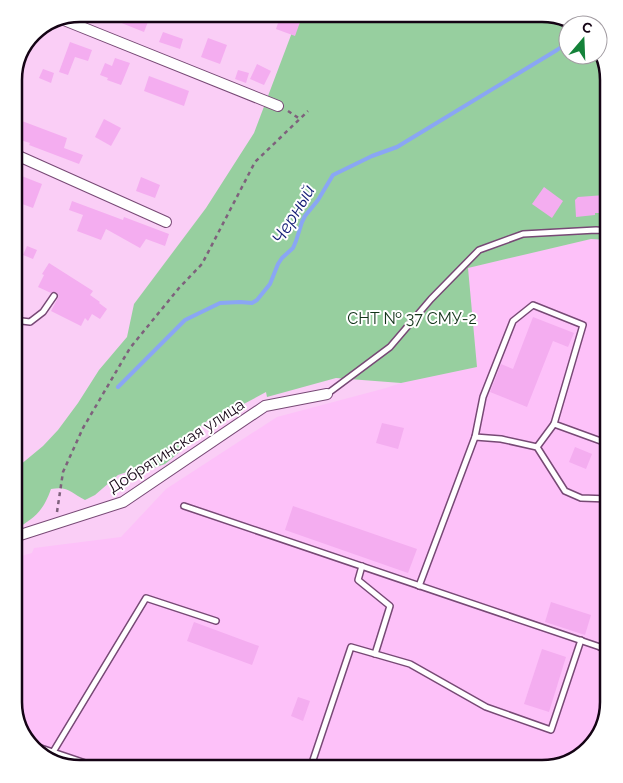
<svg xmlns="http://www.w3.org/2000/svg" width="623" height="783" viewBox="0 0 623 783" font-family="Raleway,sans-serif">
	<rect width="100%" height="100%" fill="#facef6"/>
	<path fill="#fdc1f9" d="M591,239l18,1v463l-7,29 -22,26 -37,11h-463l-33,-9 -22,-20 -11,-37v-145l18,-5 2,-5 87,-11 45,-48 111,-72 109,-29 15,-5 76,-16 -10,-99z"/>
	<path fill="#97cf9f" d="M299,14h248l29,9 2,2h-10v30h30v-11l11,36v160l-18,-1 -123,29 9,99 -76,16 -65,-5 -69,19 -1,-5 -26,14 -29,12 -9,7 -20,25 -17,14 -20,7 -18,1 -9,3 -23,20 -10,5c-14,-7 -16,-14 -34,-11 -9,25 -17,28 -37,42v-61l29,-24 15,-16 20,-27 21,-33 28,-33 7,-33 72,-96 48,-75z"/>
	<g fill="none" stroke-linecap="round" stroke-linejoin="round">
		<path stroke="#8aa6f4" stroke-width="4" d="M118,387l67,-67 35,-17 20,-1 12,1 5,-3 13,-16 8,-20 4,-6 11,-10 3,-7 6,-19 3,-6 13,-16 15,-25 39,-19 25,-9 160,-97 11,-8"/>
	</g>
	<g fill="#f4adf0">
		<path d="M102,14h49l-7,18 -25,-10h1l-18,-6z"/>
		<path d="M281,14h22l-8,22 -19,-7z"/>
		<path d="M163,32l20,7 -3,10 -21,-7z"/>
		<path d="M208,38l19,7 -7,19 -19,-7z"/>
		<path d="M70,42l22,8 -4,11 -13,-4 -7,18 -9,-3z"/>
		<path d="M115,58l15,5 -9,22 -14,-5 1,-2 -8,-3 5,-12 7,3z"/>
		<path d="M257,64l14,7 -7,14 -14,-6z"/>
		<path d="M43,69l11,4 -3,10 -12,-5z"/>
		<path d="M238,70l11,3 -3,10 -11,-4z"/>
		<path d="M149,76l40,15 -5,15 -40,-15z"/>
		<path d="M14,118l53,20 -3,10 19,7 -4,9 -50,-19 1,-2 -16,-5z"/>
		<path d="M104,119l17,9 -10,18 -16,-9z"/>
		<path d="M14,173l28,11 -9,24 -19,-7z"/>
		<path d="M141,177l19,8 -5,13 -19,-7z"/>
		<path d="M544,187l19,14 -11,17 -20,-14z"/>
		<path d="M605,195l1,18h-11v2l-19,2 -1,-17 3,-3z"/>
		<path d="M72,201l51,19 1,-3 45,17 -4,12 -19,-7 -6,9 -34,-19 -5,11 -24,-9 6,-16 -14,-5z"/>
		<path d="M27,246l10,4 -4,9 -10,-4z"/>
		<path d="M49,263l44,28 -3,4 10,7 -1,1 8,6 -7,10 -8,-5 -4,7 -3,-3 -4,8 -30,-15 8,-15 -3,-4 -5,1 -13,-6 6,-12 -2,-1z"/>
		<path d="M533,317l41,16 -6,14 -15,-6 -26,66 -37,-15 11,-28 12,5z"/>
		<path d="M382,423l22,5 -6,21 -22,-6z"/>
		<path d="M575,447l17,7 -6,15 -17,-7z"/>
		<path d="M293,506l124,43 -9,24 -123,-43z"/>
		<path d="M551,602l40,13 -6,20 -40,-13z"/>
		<path d="M194,622l65,24 -7,19 -65,-24z"/>
		<path d="M542,649l24,8 -17,55 -25,-8z"/>
		<path d="M298,697l12,4 -7,20 -12,-5z"/>
	</g>
	<g fill="none" stroke-linecap="round" stroke-linejoin="round">
		<g stroke="#774975" stroke-width="8">
			<g id="lane">
				<path d="M14,320l16,2 13,-10 11,-16"/>
				<path d="M327,394l63,-47 41,-48 48,-49 44,-16 73,-4 13,1"/>
				<path d="M475,437l26,2 36,8 28,44 16,7 28,1"/>
				<path d="M537,447l17,-23 55,20"/>
				<path d="M184,506l425,144"/>
				<path d="M362,566l-4,14 32,26 -15,48"/>
				<path d="M419,586l56,-149 8,-40 30,-76 20,-16 50,20 -29,99"/>
				<path d="M600,647l9,-8"/>
				<path d="M36,750l2,-3 65,22"/>
				<path d="M53,752l93,-154 70,23"/>
				<path d="M310,769l41,-122 59,17 76,43 65,23 30,-90"/>
			</g>
		</g>
		<g stroke="#774975" stroke-width="12">
			<g id="street">
				<path d="M64,20l214,86"/>
				<path d="M14,154l152,68"/>
				<path d="M14,537l109,-35 142,-96 62,-12"/>
			</g>
		</g>
		<g stroke="#7e617c" stroke-width="2.5" stroke-dasharray="4 4" stroke-linecap="butt">
			<path d="M288,111l12,8"/>
			<path d="M57,512l6,-40 20,-44 47,-80 49,-60 23,-24 53,-102 53,-51"/>
		</g>
		<use href="#lane" stroke="#fff" stroke-width="5"/>
		<use href="#street" stroke="#fff" stroke-width="10"/>
	</g>
	<g text-anchor="middle" dominant-baseline="central" stroke-width="4" stroke-linejoin="round" paint-order="stroke">
		<g font-size="16" fill="#13341a" stroke="#fff">
			<text x="412" y="318">СНТ № 37 СМУ-2</text>
		</g>
		<g font-size="16" fill="#150415" stroke="#fff">
			<text transform="translate(176 446) rotate(-33)">Добрятинская улица</text>
		</g>
		<g font-size="18" font-style="italic" fill="#121c75" stroke="#fff">
			<text transform="translate(293 214) rotate(-59)">Черный</text>
		</g>
	</g>
	<path d="M0 0H623V783H0ZM80 22H542A58 58 0 0 1 600 80V702A58 58 0 0 1 542 760H80A58 58 0 0 1 22 702V80A58 58 0 0 1 80 22Z" fill="#fff" fill-rule="evenodd"/>
	<path fill="none" stroke="#150415" stroke-width="2.5" d="M80 22H542A58 58 0 0 1 600 80V702A58 58 0 0 1 542 760H80A58 58 0 0 1 22 702V80A58 58 0 0 1 80 22Z"/>
	<g transform="translate(583 40) rotate(19)"><circle r="24" fill="#ffffff" stroke="#a19ba1"/>
	<path d="M0-4L9 19L0 12L-9 19Z" fill="#148239"/>
	<text y="-8" font-size="14" font-weight="bold" text-anchor="middle" fill="#150415">С</text>
	</g>
</svg>
